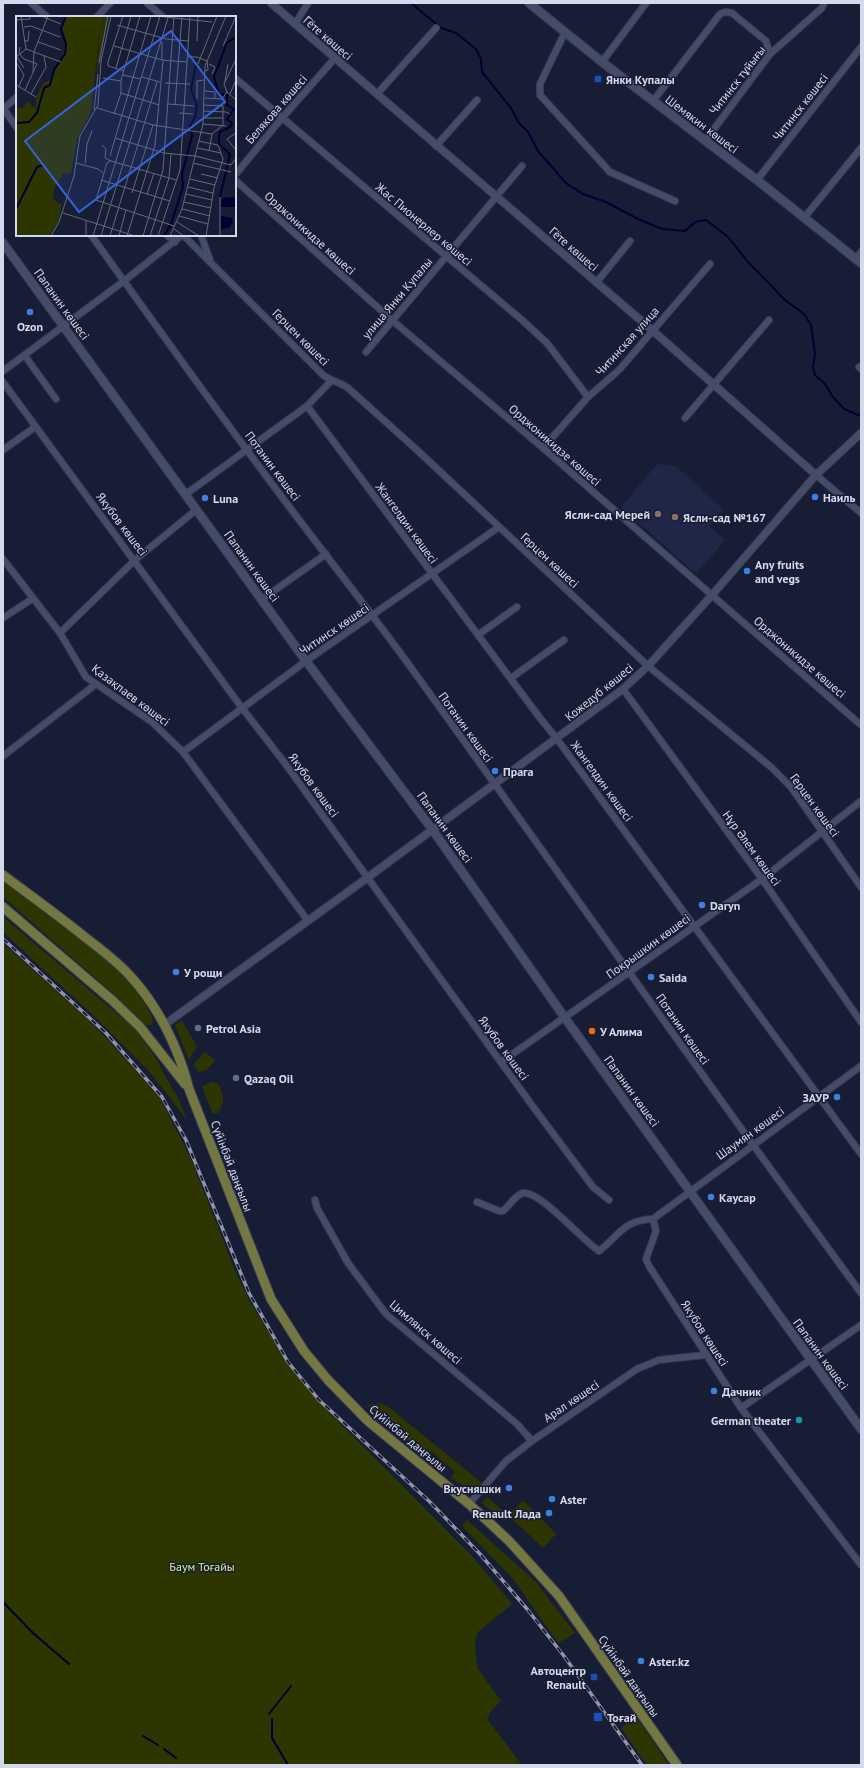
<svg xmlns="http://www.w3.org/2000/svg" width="864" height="1768" viewBox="0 0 864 1768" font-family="'PT Sans',sans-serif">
	<rect width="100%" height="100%" fill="#181d36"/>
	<path fill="#202645" d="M657,464l19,2 47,43 -14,17 16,14 -29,34 -75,-67z"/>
	<g fill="#2d3500">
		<path d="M3,881c20,15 39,29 59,44 33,24 78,56 91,96l-1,4h-6l-31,-30 -112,-98z"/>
		<path d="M3,917l130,110 19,25 27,48 8,20 -38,-49 -53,-53 -93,-86z"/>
		<path d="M3,943l78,70 29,29 50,56 31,61 43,109 16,34 37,60 29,37 156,157 40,48 -34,28 -3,10 2,25 24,34 -12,12 -1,7 34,45h-519z"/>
		<path d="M182,1021l15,25 -8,14 -14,-35z"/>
		<path d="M205,1052l10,8 -9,11 -8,1 -4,-8z"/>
		<path d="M212,1082l5,1c8,10 8,20 1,30h-6l-10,-27z"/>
		<path d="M381,1403l10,6 91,74 -9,9 -22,-14 4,-6 -23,-20 -7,2 -58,-49z"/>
		<path d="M487,1497l21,18 15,-14 2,1 31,32 -13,14 -35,-33 -5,5 -21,-17z"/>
		<path d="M467,1520l69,62 39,51 -17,10 -44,-63 -52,-54z"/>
		<path d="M636,1717l33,48h-22l-26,-37z"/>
	</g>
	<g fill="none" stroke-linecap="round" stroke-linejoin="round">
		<g stroke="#00012f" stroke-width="2">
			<path d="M411,3l30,25 15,5 20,16 5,10 1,13 29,36 8,15 9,9 10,19 28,32 17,11 23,8 32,17 24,10 23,2 10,-9 11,-2 22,17 20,25 37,38 19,14 7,11 4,29 -2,13 2,8 10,9 8,13 11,12 17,7"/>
			<path d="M3,1602l30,31 36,31"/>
			<path d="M269,1714l22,-28"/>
			<path d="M272,1719v19l16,27"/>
			<path d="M143,1736l15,9"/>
			<path d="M164,1749l12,9"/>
		</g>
		<g stroke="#37394e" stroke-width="8">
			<g id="minor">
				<path d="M31,3l16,14"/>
				<path d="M147,3l16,14"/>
				<path d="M97,17l13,-14"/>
				<path d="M295,24l13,-21"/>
				<path d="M565,32l-25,52v11l70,77 65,29"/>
				<path d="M602,62l44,-59"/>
				<path d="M235,78l287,242 25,23 41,54"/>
				<path d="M377,94l59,-66"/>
				<path d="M653,101l67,-87 5,-2 7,1 34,28 4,13"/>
				<path d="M3,108l14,20"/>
				<path d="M3,109l14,-12"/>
				<path d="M705,141l65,-87 52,-46 2,-5"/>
				<path d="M436,146l41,-46"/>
				<path d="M235,175l47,-57 53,-60"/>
				<path d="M235,180l158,141 150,127 318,277"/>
				<path d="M757,180l104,-133"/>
				<path d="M804,218l57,-70"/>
				<path d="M91,235c56,78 112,157 170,234 47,64 96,125 143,189 153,211 302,425 457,635"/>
				<path d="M167,235l8,7"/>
				<path d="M183,235l140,140c8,6 17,7 25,13l69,62 231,216 123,101 20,20 70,100"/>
				<path d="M201,235l9,25"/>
				<path d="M856,259l5,-7"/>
				<path d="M596,283l34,-42"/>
				<path d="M366,352l156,-186"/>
				<path d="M25,356l31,43"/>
				<path d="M859,367l2,2"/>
				<path d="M3,371l121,-90 58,-46"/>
				<path d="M3,382l239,326 42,54 250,346 59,79 16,13"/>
				<path d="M307,406l233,312 17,21 304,415"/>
				<path d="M685,418l84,-98"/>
				<path d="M543,448l45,-51 31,-27 91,-106"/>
				<path d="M3,450l32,-23"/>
				<path d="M816,475l45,38"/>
				<path d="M186,494l121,-88 24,-25"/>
				<path d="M3,559l57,74 26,44 66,45 31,30 125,169"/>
				<path d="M261,600l65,-46"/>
				<path d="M3,618l29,-19"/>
				<path d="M60,633l75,-73 61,-50"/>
				<path d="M478,635l39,-28"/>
				<path d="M511,678l53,-38"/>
				<path d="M623,689l139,190 99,143"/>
				<path d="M183,752l123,-91 193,-134"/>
				<path d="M3,756l93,-72"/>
				<path d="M501,1062l261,-183 99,-78"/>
				<path d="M315,1200l2,8 31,55 38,51 131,110 15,17"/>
				<path d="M477,1202l22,9h4c6,-5 13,-17 21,-18 17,-1 59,48 75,58 20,-15 24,-31 54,-32"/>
				<path d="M653,1219l3,12 -10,28 3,7 92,142 120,157"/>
				<path d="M653,1219l208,-153"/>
				<path d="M741,1408l120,-83"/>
				<path d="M469,1504l37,-43 26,-20 105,-72 22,-9 46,-5"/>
			</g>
		</g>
		<g stroke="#37394e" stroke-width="9">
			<g id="tertiary">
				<path d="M271,3l381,327 164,145"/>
				<path d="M164,1025l203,-147 256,-189 25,-23 64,-71 104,-120 45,-42"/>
			</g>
		</g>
		<g stroke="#37394e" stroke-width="10">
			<g id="secondary">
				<path d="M529,3l73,59 155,118 104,83"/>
				<path d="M3,243l303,418 126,168 133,189 296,411"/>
			</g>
		</g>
		<g stroke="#37394e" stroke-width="11">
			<g id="primary">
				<path d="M3,875c28,21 56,41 83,63 16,12 33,25 46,40 27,30 47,71 57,111l82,210 33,52 24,29 40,41 101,83 24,22 17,16 49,54 118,169"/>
				<path d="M3,907l110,94 27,26 45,57"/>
			</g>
		</g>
		<use href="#minor" stroke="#454c69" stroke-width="6"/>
		<use href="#tertiary" stroke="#454c69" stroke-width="7"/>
		<use href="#secondary" stroke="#454c69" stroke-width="8"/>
		<use href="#primary" stroke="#737741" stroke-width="9"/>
		<g stroke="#8f94a8" stroke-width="3.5">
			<path id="rail" d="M3,939l103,94 56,64 24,43 63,153 39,69 31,38 111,102 50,52 47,55 37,47 78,109"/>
		</g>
		<use href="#rail" stroke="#181d36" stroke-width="2" stroke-dasharray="6" stroke-linecap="butt"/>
	</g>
	<g fill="#1a4fb4" stroke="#181d36" stroke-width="1.5">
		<rect x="594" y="75" width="8" height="8" rx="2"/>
		<rect x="590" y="1673" width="8" height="8" rx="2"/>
		<rect x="593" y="1712" width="10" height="10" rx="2"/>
	</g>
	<g fill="#3f7fe0" stroke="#181d36" stroke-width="1.5">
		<circle cx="30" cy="312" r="4"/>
		<circle cx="815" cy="497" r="4"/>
		<circle cx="205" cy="498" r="4"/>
		<circle cx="747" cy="571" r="4"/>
		<circle cx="495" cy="771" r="4"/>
		<circle cx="702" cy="905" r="4"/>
		<circle cx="176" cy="972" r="4"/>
		<circle cx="651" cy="977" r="4"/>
		<circle cx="837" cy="1097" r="4"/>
		<circle cx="711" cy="1197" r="4"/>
		<circle cx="714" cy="1391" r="4"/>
		<circle cx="509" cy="1488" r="4"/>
		<circle cx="552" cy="1499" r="4"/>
		<circle cx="549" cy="1513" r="4"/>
		<circle cx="641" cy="1661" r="4"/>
	</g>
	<g fill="#8d6e63" stroke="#181d36" stroke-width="1.5">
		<circle cx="658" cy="514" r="4"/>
		<circle cx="675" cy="517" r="4"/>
	</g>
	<g fill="#5c6f8a" stroke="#181d36" stroke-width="1.5">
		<circle cx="198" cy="1028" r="4"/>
		<circle cx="236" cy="1078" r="4"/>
	</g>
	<circle fill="#e8710a" stroke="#181d36" stroke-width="1.5" cx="592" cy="1031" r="4"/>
	<circle fill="#0f9aa8" stroke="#181d36" stroke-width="1.5" cx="799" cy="1420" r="4"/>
	<g text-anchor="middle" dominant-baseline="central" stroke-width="3" stroke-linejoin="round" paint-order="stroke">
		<g font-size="12" fill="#d5daeb" stroke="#181d36">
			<text transform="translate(328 38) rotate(41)">Гёте көшесі</text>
			<text transform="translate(737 80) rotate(-52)">Читинск тұйығы</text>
			<text transform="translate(800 107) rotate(-52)">Читинск көшесі</text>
			<text transform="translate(276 109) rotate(-49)">Белякова көшесі</text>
			<text transform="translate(702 124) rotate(37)">Шемякин көшесі</text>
			<text transform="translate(424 224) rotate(40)">Жас Пионерлер көшесі</text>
			<text transform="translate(310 233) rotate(42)">Орджоникидзе көшесі</text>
			<text transform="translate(574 249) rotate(41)">Гёте көшесі</text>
			<text transform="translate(397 298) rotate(-50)">улица Янки Купалы</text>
			<text transform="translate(62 304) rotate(54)">Папанин көшесі</text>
			<text transform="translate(301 337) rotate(45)">Герцен көшесі</text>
			<text transform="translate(627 341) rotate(-48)">Читинская улица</text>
			<text transform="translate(555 445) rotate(41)">Орджоникидзе көшесі</text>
			<text transform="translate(273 466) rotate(53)">Потанин көшесі</text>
			<text transform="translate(407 523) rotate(54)">Жангелдин көшесі</text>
			<text transform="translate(122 524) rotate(53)">Якубов көшесі</text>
			<text transform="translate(550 560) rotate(43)">Герцен көшесі</text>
			<text transform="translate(252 566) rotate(54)">Папанин көшесі</text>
			<text transform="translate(334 629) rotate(-34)">Читинск көшесі</text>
			<text transform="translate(800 657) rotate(41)">Орджоникидзе көшесі</text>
			<text transform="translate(599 692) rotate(-39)">Кожедуб көшесі</text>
			<text transform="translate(131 695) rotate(37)">Қазақпаев көшесі</text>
			<text transform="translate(466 727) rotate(54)">Потанин көшесі</text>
			<text transform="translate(602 781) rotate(54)">Жангелдин көшесі</text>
			<text transform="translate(314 785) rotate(54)">Якубов көшесі</text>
			<text transform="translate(815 805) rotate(54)">Герцен көшесі</text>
			<text transform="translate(445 827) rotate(54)">Папанин көшесі</text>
			<text transform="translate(752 848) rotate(54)">Нұр Әлем көшесі</text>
			<text transform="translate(648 946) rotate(-36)">Покрышкин көшесі</text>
			<text transform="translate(683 1029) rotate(55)">Потанин көшесі</text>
			<text transform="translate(504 1048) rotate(54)">Якубов көшесі</text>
			<text transform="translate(632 1091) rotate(54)">Папанин көшесі</text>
			<text transform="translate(750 1133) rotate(-36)">Шаумян көшесі</text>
			<text transform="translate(232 1166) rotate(69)">Сүйінбай даңғылы</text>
			<text transform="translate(426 1332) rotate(41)">Цимлянск көшесі</text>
			<text transform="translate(705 1333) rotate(57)">Якубов көшесі</text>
			<text transform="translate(821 1354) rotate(54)">Папанин көшесі</text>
			<text transform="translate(571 1401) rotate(-34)">Арал көшесі</text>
			<text transform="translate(408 1438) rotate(40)">Сүйінбай даңғылы</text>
			<text transform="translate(629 1676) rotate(55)">Сүйінбай даңғылы</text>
		</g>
		<g font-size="12" font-weight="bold" fill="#d5daeb" stroke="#181d36" text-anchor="start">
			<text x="606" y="79">Янки Купалы</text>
			<text x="30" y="326" text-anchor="middle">Ozon</text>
			<text x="823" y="497">Наиль</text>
			<text x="213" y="498">Luna</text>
			<text x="650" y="514" text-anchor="end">Ясли-сад Мерей</text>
			<text x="683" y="517">Ясли-сад №167</text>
			<text x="755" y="564">Any fruits<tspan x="755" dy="14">and vegs</tspan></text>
			<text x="503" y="771">Прага</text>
			<text x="710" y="905">Daryn</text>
			<text x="184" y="972">У рощи</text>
			<text x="659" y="977">Saida</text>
			<text x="206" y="1028">Petrol Asia</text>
			<text x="600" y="1031">У Алима</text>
			<text x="244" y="1078">Qazaq Oil</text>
			<text x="829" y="1097" text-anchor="end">ЗАУР</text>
			<text x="719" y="1197">Каусар</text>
			<text x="722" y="1391">Дачник</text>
			<text x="791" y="1420" text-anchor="end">German theater</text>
			<text x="501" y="1488" text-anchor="end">Вкусняшки</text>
			<text x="560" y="1499">Aster</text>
			<text x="541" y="1513" text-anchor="end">Renault Лада</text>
			<text x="649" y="1661">Aster.kz</text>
			<text x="586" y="1670" text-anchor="end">Автоцентр<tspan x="586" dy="14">Renault</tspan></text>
			<text x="607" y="1717">Тоғай</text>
		</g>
		<g font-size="12" fill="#daef8c" stroke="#181d36">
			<text x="202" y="1566">Баум Тоғайы</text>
		</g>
	</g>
	<g transform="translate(16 16)">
		<rect width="220" height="220" fill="#181d36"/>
		<path d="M50,0h38l-5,22 -8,74 -14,27 -6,34 -8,1 -9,15 -1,8 5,7h4l-3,15 -9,17v-2l-1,2h-33v-114l3,-1 -3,-2v-11h6l5,-6 9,6v-10l7,-15 7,-3 3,-10 8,-8 4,-17 -4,-16zM89,0h3l-12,66 4,-48z" fill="#2d3500"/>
		<path d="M220,181v10h-15l1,-9zM205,200l11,2 1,4 -3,5 -9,3z" fill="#00012f"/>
		<path fill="none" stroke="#00012f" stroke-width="2" d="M0,107l13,-1 8,-9 7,-25 6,-3 4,-15 11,-16 1,-10 -5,-15 5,-13M204,181l10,-43 -11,-10v-8l1,-4 10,-5 2,-4 -5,-4 7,-10 -7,-4v-10l-8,-1 -5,-17 13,-34 9,-6M0,193l21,-42 6,-2M148,220l7,-12 12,-37 -1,-13 10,-38 -2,-10 5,-9 2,-11 -6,-17 5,-24"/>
		<path fill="none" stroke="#64697e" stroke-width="1" d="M5,0l5,33 35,13M25,0l20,8M107,0l-15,46v4l16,5M140,0l56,6M0,4l14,-1v-3M101,9l49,14 23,2M8,11l7,-1 29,11M8,25h4l1,-10M181,25l1,-25M22,26l23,8M146,26v18M98,30l48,14 25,2M207,30l13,-30M4,31l-1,6 5,6 13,5 -12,26M0,41l10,-8M1,41l7,11M172,41h9l10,4 1,9 -3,1M220,43l-12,25 3,8 9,8M0,46l8,13 -5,11M83,47l9,-47M182,48l19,-48M193,48l6,3 -3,7M100,52l15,-52M17,56l1,-20 14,-36M107,59l18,4M126,61l18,5M87,62l18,3M209,65l3,-17M149,67l25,1M0,69l20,12M189,75l10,1v6M105,77l38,12M15,78l15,-27 -2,-11M214,78l6,-14M189,82l17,1 5,-7M181,83v-18l7,-1M152,88l26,2M159,88l7,-88M188,89l19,1v19l-11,9 -3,17M81,92l56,17 59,9M78,94l4,-36M187,95l23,1 4,2M163,97l14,1M98,98l7,-21v-13l19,-64M187,102h20M187,108l23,2M220,117l-9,6 9,11M99,122l49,15 31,3 36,9 5,-7M182,125l20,4 5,14 -9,29 -8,48M86,129l4,4 -1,9 6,3M181,132l24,5M94,140l41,-140M95,145l-4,2 -11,37 78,26M95,145l65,19M60,147l22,6 5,4M177,147l38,9M69,148l2,-20 5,-13M185,158l17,4M174,163l25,6M85,164l69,21M172,171l25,6M116,177l21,-68M131,178l7,-21M170,178l26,6M168,186l27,6M166,193l28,7M47,197l72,23M163,200l29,8M161,206l22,14M158,213l10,7M35,220l8,-14 15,-46 6,-40 18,-31 3,-44 10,-45M70,220v-15M77,220l67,-220M85,220l67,-218M94,220l47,-154M103,220l7,-26M111,220l28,-91 8,-84M127,220l20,-66 11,-154M134,220l19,-58 2,-24M142,220l22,-66 10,-154M154,220l12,-27 21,-85 2,-58 21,-50M204,220v-39"/>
		<path fill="#3963db" fill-opacity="0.15" stroke="#3963db" stroke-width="2" d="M155,15l54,71 -146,110 -54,-71z"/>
		<rect width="220" height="220" fill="none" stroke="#d5daeb" stroke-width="2"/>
	</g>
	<rect width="864" height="1768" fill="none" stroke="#d5daeb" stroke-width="8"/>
</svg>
